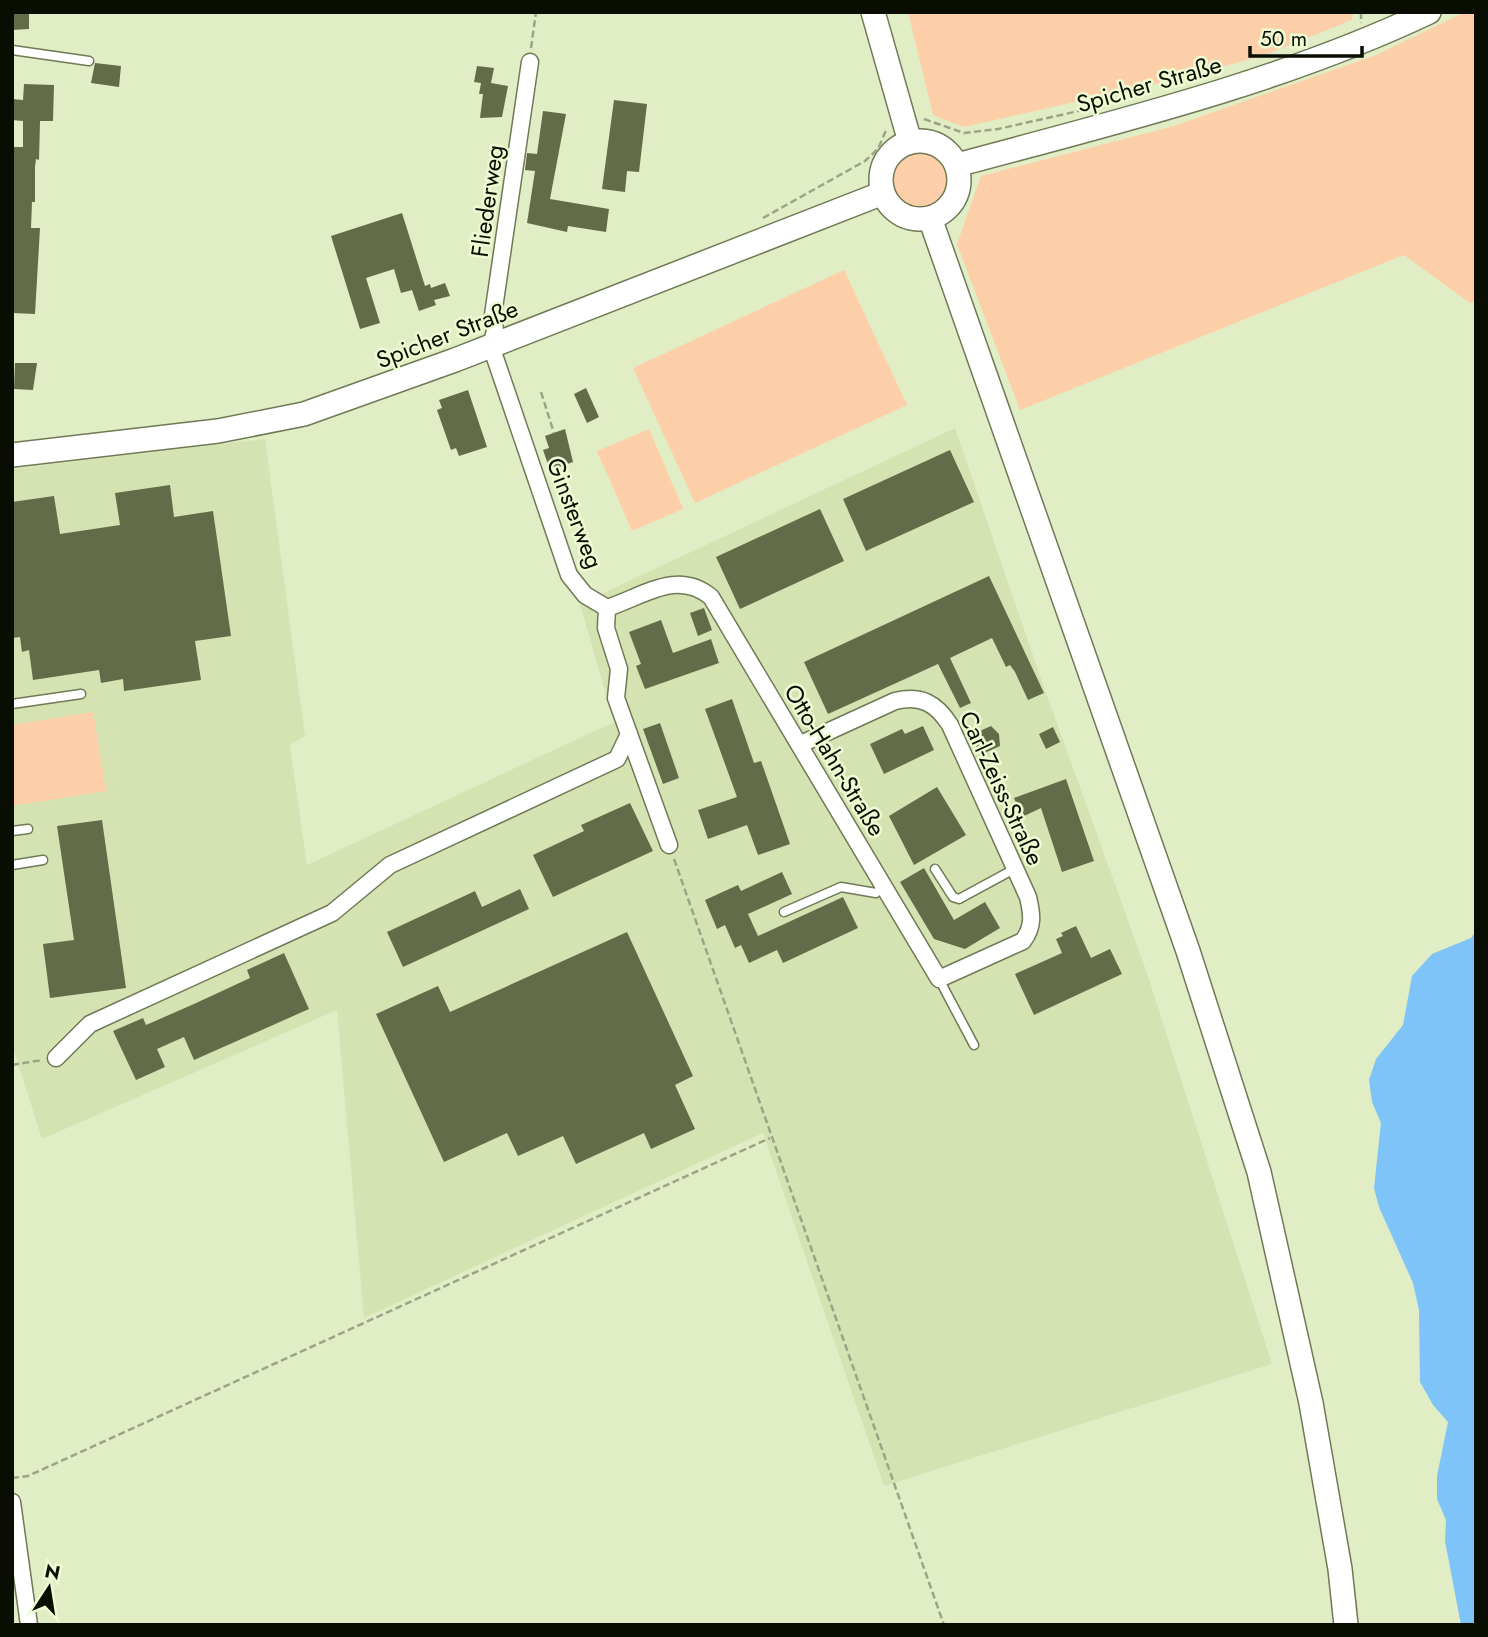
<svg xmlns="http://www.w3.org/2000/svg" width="1488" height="1637" viewBox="0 0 1488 1637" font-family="Jost,sans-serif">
	<rect width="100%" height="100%" fill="#e1edc5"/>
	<path fill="#d5e3b3" d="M955,428l91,265 101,280 125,391 -388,122 -121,-353 -399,185 -27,-308 -295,129 -30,-94v-576l253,-30 40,297 -15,9 17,120 307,-143 -34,-118z"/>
	<g fill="#fdcfa9">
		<path d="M908,12h445l-1,8 -87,35 -88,24 -213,48 -31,-12z"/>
		<path d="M1465,12h11v289l-6,2 -66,-48 -384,155 -63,-166 24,-68 193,-50 202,-71z"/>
		<circle cx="920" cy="180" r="31"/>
		<path d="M844,270l63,135 -212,98 -62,-135z"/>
		<path d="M649,429l34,80 -51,22 -35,-80z"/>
		<path d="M93,712l13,79 -94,15v-81z"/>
	</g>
	<path fill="#7ec4f8" d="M1476,931v694h-15l-16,-84 1,-21 -9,-21v-23l11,-54 -15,-17 -13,-23 -1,-72 -6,-27 -34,-76 -5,-19 7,-65 -9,-21 -3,-22 7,-21 27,-34 9,-49 20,-22 39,-16z"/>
	<g fill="#626c48">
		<path d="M12,12h17v17l-17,1z"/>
		<path d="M95,63l26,3 -2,21 -28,-4z"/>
		<path d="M477,66l17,2 -3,15 17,3 -6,31 -22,1 3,-24h-4l2,-11 -7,-1z"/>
		<path d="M24,84l30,1 -1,36h-13l-1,39 -3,-1 -1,8v35h-3l-1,26h9l-5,86 -23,-1 1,-166h10v-26l-11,-1v-21l11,1z"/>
		<path d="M614,100l33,4 -8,68 -12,-1 -2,21 -23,-3z"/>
		<path d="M543,111l23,3 -16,85 59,10 -3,23 -38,-6 -1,6 -40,-9 8,-52 -10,-1 2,-17 10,1z"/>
		<path d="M402,213l23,73 5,-2 1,4 14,-5 5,13 -16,4 2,5 -17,6 -7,-21 -11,3 -7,-24 -28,9 14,45 -20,6 -29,-93z"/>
		<path d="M15,363h22l-4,27 -19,-1z"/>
		<path d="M586,388l13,29 -12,6 -13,-29z"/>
		<path d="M468,390l19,57 -28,9 -3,-8 -5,2 -14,-40 5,-2 -3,-8z"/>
		<path d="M565,429l8,33 -23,8 -7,-20 6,-2 -4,-12z"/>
		<path d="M950,450l24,52 -108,49 -23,-52z"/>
		<path d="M170,485l4,32 39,-6 18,125 -36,5 6,39 -77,11 -1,-12 -22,4 -2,-13 -66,10 -4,-30 -7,2 -2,-15 -8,1v-136l42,-6 6,38 60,-9 -5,-32z"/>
		<path d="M820,509l24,52 -104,48 -24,-52z"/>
		<path d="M989,576l55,117 -16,7 -13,-28 -5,-7 -4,2 -14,-29 -42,20 21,45 -11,5 -22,-44 -110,50 -24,-52z"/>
		<path d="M704,608l8,22 -14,6 -8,-23z"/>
		<path d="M661,620l12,33 38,-14 8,24 -74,26 -9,-23 5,-2 -12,-32z"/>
		<path d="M732,699l22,64 7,-2 29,83 -32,11 -11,-30 -39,14 -10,-29 39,-13 -32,-88z"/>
		<path d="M660,723l19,55 -16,6 -20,-55z"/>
		<path d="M923,726l11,24 -50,24 -14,-30 32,-15 3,5z"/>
		<path d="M991,726l8,8 1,12 -20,9 -9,-20z"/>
		<path d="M1053,727l7,15 -14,7 -7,-15z"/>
		<path d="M1066,779l28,82 -32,11 -21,-64 -19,9 -8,-19z"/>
		<path d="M937,787l29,48 -52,30 -25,-49z"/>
		<path d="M630,803l23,48 -100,46 -20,-42 51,-24 -3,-6z"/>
		<path d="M102,820l24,168 -76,10 -7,-54 31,-4 -17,-114z"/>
		<path d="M924,868l30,52 31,-18 15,26 -35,21 -31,-10 -34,-57z"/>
		<path d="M782,872l10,22 -44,20 10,22 85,-39 15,31 -75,35 -6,-13 -28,13 -8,-18 -6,3 -10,-23 -8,4 -12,-29 33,-15 3,6z"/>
		<path d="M520,889l9,20 -126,58 -16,-35 88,-41 7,16z"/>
		<path d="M1076,926l15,32 19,-9 12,25 -88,41 -19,-41 47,-21 -6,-14 7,-3 -2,-3z"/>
		<path d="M627,932l66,144 -18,9 20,44 -44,20 -7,-16 -68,31 -13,-28 -45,20 -11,-23 -63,29 -68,-148 62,-28 12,26z"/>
		<path d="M284,953l25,56 -115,51 -10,-23 -27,12 8,18 -29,13 -23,-49 30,-13 3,7 48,-21 56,-26 -3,-8z"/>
	</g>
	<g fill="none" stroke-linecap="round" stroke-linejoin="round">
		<g stroke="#6f7a55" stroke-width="11">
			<g id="lane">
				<path d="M12,50l77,11"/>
				<path d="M12,704l69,-10"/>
				<path d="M12,831l16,-2"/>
				<path d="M12,865l31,-5"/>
				<path d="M935,869l18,28 6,2 57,-31"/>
				<path d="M784,912l57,-25 35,6 8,-7"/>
				<path d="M939,979l35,66"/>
			</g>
		</g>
		<g stroke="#6f7a55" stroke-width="19">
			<g id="street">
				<path d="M530,62l-37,253 2,16 -4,15 78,229 16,20 22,13"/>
				<path d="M607,608c37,-12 70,-39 104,-11l228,382 84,-38c11,-15 9,-27 5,-44l-78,-172c-14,-22 -29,-30 -55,-24l-94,43"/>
				<path d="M607,608l-1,20 13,41 -3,29 53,147"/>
				<path d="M56,1058l34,-34 242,-111 58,-48 227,-106 12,-25"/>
				<path d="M12,1502l17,123"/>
			</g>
		</g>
		<g stroke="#6f7a55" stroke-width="26">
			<g id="secondary">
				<path d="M873,12l37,130"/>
				<circle cx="920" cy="180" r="39"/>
				<path d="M957,165c159,-43 322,-82 472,-153"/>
				<path d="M930,218l258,733 71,221 52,231 29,166 6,56"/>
				<path d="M12,455l206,-24 86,-17 151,-54 428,-167"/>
			</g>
		</g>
		<g stroke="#9ba485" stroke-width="2.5" stroke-dasharray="7 3.5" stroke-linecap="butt">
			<path d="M1361,12v11"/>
			<path d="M531,48l5,-36"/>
			<path d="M924,119l40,14 34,-4 85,-19"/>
			<path d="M763,218l102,-57 13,-12 9,-21"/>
			<path d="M541,392l13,41"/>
			<path d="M674,859l270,766"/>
			<path d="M12,1065l30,-5"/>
			<path d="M12,1478l16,-2 742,-338"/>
		</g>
		<use href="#lane" stroke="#fff" stroke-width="8"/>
		<use href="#street" stroke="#fff" stroke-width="16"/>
		<use href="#secondary" stroke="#fff" stroke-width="23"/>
	</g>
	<g text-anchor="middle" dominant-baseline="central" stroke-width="5" stroke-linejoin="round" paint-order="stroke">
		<g font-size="24" fill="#0a0e02" stroke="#eefbd2">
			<text transform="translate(1149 84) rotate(-16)">Spicher Straße</text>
			<text transform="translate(487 201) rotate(-82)">Fliederweg</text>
			<text transform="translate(447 334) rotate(-21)">Spicher Straße</text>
			<text transform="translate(575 513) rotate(69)">Ginsterweg</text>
			<text transform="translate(835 760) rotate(59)">Otto-Hahn-Straße</text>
			<text transform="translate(1002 788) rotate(65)">Carl-Zeiss-Straße</text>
		</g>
	</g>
	<rect width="1488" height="1637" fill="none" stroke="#0a0e02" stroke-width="28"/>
	<g transform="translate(49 1588) rotate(12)" stroke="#eefbd2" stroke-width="5" paint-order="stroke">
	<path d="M0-5L12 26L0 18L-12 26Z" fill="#0a0e02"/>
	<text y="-10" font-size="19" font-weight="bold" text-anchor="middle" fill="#0a0e02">N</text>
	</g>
	<path d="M1250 46v10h112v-10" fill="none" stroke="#0a0e02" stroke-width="3.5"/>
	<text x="1260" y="46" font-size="21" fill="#0a0e02" stroke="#eefbd2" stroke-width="5" paint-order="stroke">50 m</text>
</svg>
